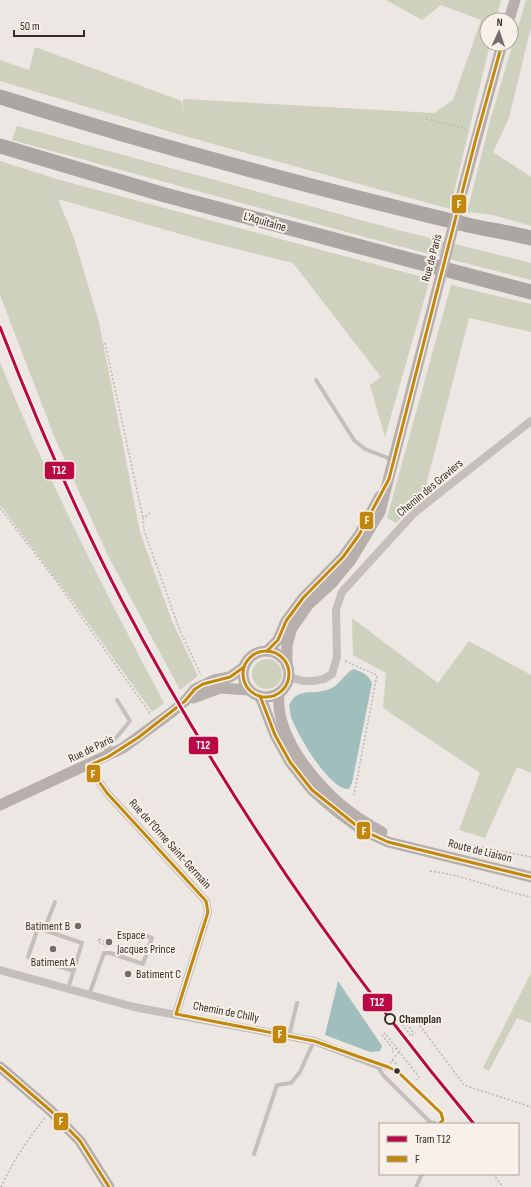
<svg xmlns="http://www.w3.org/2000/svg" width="531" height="1187" viewBox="0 0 531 1187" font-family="'Sofia Sans Condensed',sans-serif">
	<rect width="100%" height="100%" fill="#ece7e2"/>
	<g fill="#ced1bd">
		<path d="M386,0h115l-5,20h-9v24h3l-40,165 -269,-74 -181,-54v-21l29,10 6,-23 147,54v17l1,-19 251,14 19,-13 28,-80 -40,-15 -19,15z"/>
		<path d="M526,0h5v27l-22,91 -16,34 38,25v49l-38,-11 -26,-3 24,-95z"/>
		<path d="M17,126l373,102 141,35v17l-144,-37 -375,-103z"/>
		<path d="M0,161l60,19 370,99 -45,158 -15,-52 11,-8 -88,-114 -85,-21 -150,-43 16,39 25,84 41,210 32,89 26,55 -18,14 -72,-134 -54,-120 -54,-141z"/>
		<path d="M451,285l80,19v28l-62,-14 -42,164 -1,11 -30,30 -9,-5z"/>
		<path d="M0,362c47,117 105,230 164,341l-12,9 -79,-110 -73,-97z"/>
		<path d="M352,618l86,65 31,-42 62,34v98l-14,-6 -32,71 -26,-8 21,-57 -97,-65 3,-35 -33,-18z"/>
		<circle cx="267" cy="674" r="15"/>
		<path d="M531,973v50l-14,-5 -28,53 -6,-3z"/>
	</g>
	<g fill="#9fbebc">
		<path d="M353,669c9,3 15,5 19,14l-20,100 -3,6c-19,2 -52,-55 -58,-72 -1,-4 -1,-8 -2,-12 9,-18 22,-10 38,-15 12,-3 16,-15 26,-21z"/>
		<path d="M338,981l44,65 -2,5 -10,1 -45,-17z"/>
	</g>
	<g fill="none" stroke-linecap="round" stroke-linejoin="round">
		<g stroke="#beb7b3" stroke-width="1.5" stroke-dasharray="2 2" stroke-linecap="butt">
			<path d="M426,119l38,9 3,5"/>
			<path d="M105,343l38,175"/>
			<path d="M0,508l54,70 97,137"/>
			<path d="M150,513l-7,5 1,12 36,101 21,44"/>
			<path d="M345,661l32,14 -23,120"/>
			<path d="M466,844l65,13"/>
			<path d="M430,871c34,4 67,19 101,26"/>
			<path d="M99,939l-1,3 8,3v2"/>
			<path d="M99,939l5,2"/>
			<path d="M415,1019l49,66 67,22"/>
			<path d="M413,1032l-10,-13 -3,2 11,15 5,-4"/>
			<path d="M393,1049l-11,-14 3,-2 34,44 -3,3"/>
			<path d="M392,1052l5,-4"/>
			<path d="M392,1060l6,5"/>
			<path d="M390,1063l9,-11"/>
			<path d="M493,1174l10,13"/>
			<path d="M1,1187c12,-26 26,-47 44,-69"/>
		</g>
		<g stroke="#c5bfbb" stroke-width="4">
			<path d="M316,380l38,60 11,9 28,11"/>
			<path d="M108,754l-2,-4 24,-29 -13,-21"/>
			<path d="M44,930l11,-28"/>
			<path d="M68,989l14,-46 -44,-15 -10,29 46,14"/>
			<path d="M89,995l15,-42h6l33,11 9,-26 -14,-5"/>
			<path d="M289,1036l8,-33"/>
			<path d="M377,1065l21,7 43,41 2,7 -4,4"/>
			<path d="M377,1065l6,10 47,47 8,2"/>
			<path d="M254,1154l23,-69 14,-2 9,-11 14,-31"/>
			<path d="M416,1187l6,-13"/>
		</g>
		<g stroke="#c5bfbb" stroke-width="8">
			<path d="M289,677l14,4h10l11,-2 8,-5 5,-17 -1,-47 6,-18 72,-79 117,-92"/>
			<path d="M88,766l19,27 99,108 2,11 -2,7 -30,95"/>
			<path d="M0,970l134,37 180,34 63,24"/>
		</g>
		<g stroke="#b6afab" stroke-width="11">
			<path d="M509,20l6,-20"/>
			<path d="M464,185l38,-141"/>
			<path d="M267,651l11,-11 8,-19 17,-23 40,-41 16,-22 21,-39"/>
			<circle cx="266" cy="674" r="23"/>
			<path d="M287,666v-21l5,-17 16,-23 24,-22 19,-23 29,-48 55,-214"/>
			<path d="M279,693c-4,41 31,84 60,110 13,11 28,21 43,29"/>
			<path d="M260,696l15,39 15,27 22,28 23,20 27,20 26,12 143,35"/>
			<path d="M193,698l27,-10 29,2"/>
			<path d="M0,805l123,-57 49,-36 13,-11 10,-12 19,-9 16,-3 14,-10"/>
			<path d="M0,1067l51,44 29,30 29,46"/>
		</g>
		<g stroke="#aba6a1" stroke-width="15">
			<path d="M0,97c155,49 313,91 472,129 19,4 39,7 59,12"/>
			<path d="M0,146l165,49 366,97"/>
		</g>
		<path stroke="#b6afab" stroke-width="11" d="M435,298l29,-113"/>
		<g stroke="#f8f1e9" stroke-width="6">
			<g id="bus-1">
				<path d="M267,651l11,-11 8,-19 17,-23 40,-41 16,-22 30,-56 86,-337 27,-98"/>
				<circle cx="266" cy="674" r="23"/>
				<path d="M244,667l-14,10 -27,7 -8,5 -10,12 -46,36 -31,20 -20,9 19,27 99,108 2,11 -32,102 138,27 74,26 10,5 43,41 2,7 -4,4"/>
				<path d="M260,696l15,39 15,27 22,28 50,40 26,12 143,35"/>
				<path d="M0,1067l51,44 29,30 29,46"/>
			</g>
		</g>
		<use href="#bus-1" stroke="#c2870e" stroke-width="3"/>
		<g stroke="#f8f1e9" stroke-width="6">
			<path id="tram-1" d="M0,327c36,93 76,185 122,274 98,187 217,361 352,523"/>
		</g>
		<use href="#tram-1" stroke="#b90845" stroke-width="3"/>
	</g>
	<g fill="#766d6a" stroke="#f8f1e9" stroke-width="1.5">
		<circle cx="78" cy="926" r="4"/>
		<circle cx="109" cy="942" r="4"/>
		<circle cx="53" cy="949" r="4"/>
		<circle cx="128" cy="974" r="4"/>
	</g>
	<circle fill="#f8f1e9" stroke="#362c29" stroke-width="2" cx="390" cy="1019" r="5"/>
	<circle fill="#362c29" stroke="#f8f1e9" stroke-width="1.5" cx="397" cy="1071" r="3.5"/>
	<g text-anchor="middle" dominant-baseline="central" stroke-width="4" stroke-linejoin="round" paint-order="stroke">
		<g font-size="12" fill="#362c29" stroke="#f8f1e9">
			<text transform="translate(265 222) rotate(16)">L'Aquitaine</text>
			<text transform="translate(432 258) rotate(-75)">Rue de Paris</text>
			<text transform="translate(430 488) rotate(-40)">Chemin des Graviers</text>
			<text transform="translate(91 749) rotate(-26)">Rue de Paris</text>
			<text transform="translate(170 844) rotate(48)">Rue de l'Orme Saint-Germain</text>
			<text transform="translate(480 851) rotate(14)">Route de Liaison</text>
			<text transform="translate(226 1012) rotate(11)">Chemin de Chilly</text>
		</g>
		<g font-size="12" fill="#362c29" stroke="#f8f1e9" text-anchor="start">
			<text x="70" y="926" text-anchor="end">Batiment B</text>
			<text x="117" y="935">Espace<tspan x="117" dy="14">Jacques Prince</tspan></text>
			<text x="53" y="962" text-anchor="middle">Batiment A</text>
			<text x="136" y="974">Batiment C</text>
		</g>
		<g font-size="12" font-weight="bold" fill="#362c29" stroke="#f8f1e9" text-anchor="start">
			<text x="399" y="1019">Champlan</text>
		</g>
	</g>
	<g stroke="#f8f1e9" stroke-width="1.5">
		<rect x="451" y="194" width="16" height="20" rx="4" fill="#c2870e"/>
		<rect x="44" y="461" width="31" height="19" rx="4" fill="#b90845"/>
		<rect x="359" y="511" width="15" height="19" rx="4" fill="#c2870e"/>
		<rect x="188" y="736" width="31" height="19" rx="4" fill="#b90845"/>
		<rect x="86" y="764" width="15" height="19" rx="4" fill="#c2870e"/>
		<rect x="356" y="821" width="15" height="19" rx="4" fill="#c2870e"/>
		<rect x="362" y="993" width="31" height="19" rx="4" fill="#b90845"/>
		<rect x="272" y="1025" width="15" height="19" rx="4" fill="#c2870e"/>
		<rect x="53" y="1112" width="16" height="19" rx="4" fill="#c2870e"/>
	</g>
	<g font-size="11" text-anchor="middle" font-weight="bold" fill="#fff">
		<text x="459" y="208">F</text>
		<text x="59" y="474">T12</text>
		<text x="367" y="524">F</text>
		<text x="203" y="749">T12</text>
		<text x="93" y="778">F</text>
		<text x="364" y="835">F</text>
		<text x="377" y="1006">T12</text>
		<text x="280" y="1038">F</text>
		<text x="61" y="1125">F</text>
	</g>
	<rect x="379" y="1123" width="140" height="52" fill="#f8f1e9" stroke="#aaa29c"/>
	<rect x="387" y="1136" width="20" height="6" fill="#b90845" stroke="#aaa29c"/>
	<text x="415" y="1143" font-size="12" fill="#362c29">Tram T12</text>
	<rect x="387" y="1156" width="20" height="6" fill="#c2870e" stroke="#aaa29c"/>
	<text x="415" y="1163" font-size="12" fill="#362c29">F</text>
	<g transform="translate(499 32) rotate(3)"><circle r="19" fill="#f8f1e9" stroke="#aaa29c"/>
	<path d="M0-3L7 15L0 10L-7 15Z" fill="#766d6a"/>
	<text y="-6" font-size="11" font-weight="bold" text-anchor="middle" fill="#362c29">N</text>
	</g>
	<path d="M14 30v6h70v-6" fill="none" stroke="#362c29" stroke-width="2"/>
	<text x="20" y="30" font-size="12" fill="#362c29" stroke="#f8f1e9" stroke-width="3" paint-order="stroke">50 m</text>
</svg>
